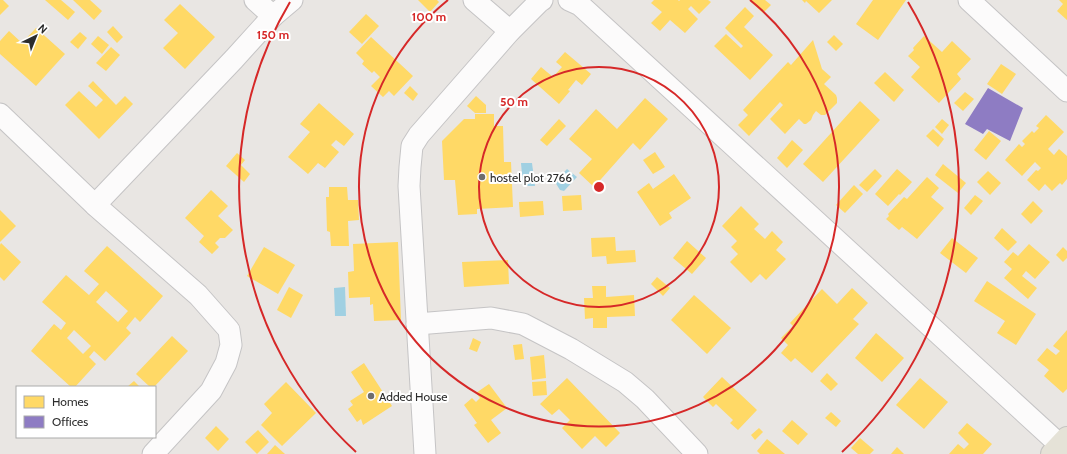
<svg xmlns="http://www.w3.org/2000/svg" width="1067" height="454" viewBox="0 0 1067 454" font-family="Cabin,sans-serif">
	<rect width="100%" height="100%" fill="#e9e6e3"/>
	<g fill="#a0d0e2">
		<path d="M521,163h11l3,23h-12z"/>
		<path d="M567,169l10,8 -13,14 -4,-1 -5,-8z"/>
		<path d="M345,287l1,29h-11l-1,-28z"/>
	</g>
	<g fill="#ffd966" fill-rule="evenodd">
		<path d="M0,0h3l6,6 -9,9z"/>
		<path d="M45,0h16l14,12 -7,8z"/>
		<path d="M73,0h17l12,11 -8,9z"/>
		<path d="M418,0h19l2,2 -9,10z"/>
		<path d="M654,0h24l1,1 1,-1h28l3,2 -12,12 -8,-8 -3,3 10,10 -13,14 -15,-13 -10,11 -9,-8 11,-11 -11,-9z"/>
		<path d="M752,0h13l6,5 -8,8 -12,-11z"/>
		<path d="M802,0h30l-13,13 -13,-12 -1,2z"/>
		<path d="M873,0h33l-28,40 -22,-16z"/>
		<path d="M1059,0h8v20l-10,-9 6,-7z"/>
		<path d="M180,4l35,33 -30,32 -22,-21 15,-15 -14,-13z"/>
		<path d="M745,7l9,9 -10,11 29,28 -23,25 -36,-34 12,-12 15,14 2,-2 -18,-18z"/>
		<path d="M366,14l13,12 -17,18 -13,-12z"/>
		<path d="M113,26l10,11 -6,6 -10,-11z"/>
		<path d="M36,28l29,26 -29,32 -36,-32v-13l9,-10 13,12z"/>
		<path d="M80,32l7,6 -9,11 -8,-7z"/>
		<path d="M834,35l9,9 -7,7 -9,-9z"/>
		<path d="M98,36l11,9 -7,9 -11,-10z"/>
		<path d="M924,36l18,16 10,-11 19,18 -14,15 4,5 -22,24 -28,-26 9,-10 -12,-11 6,-6 -1,-2z"/>
		<path d="M371,37l42,39 -19,20 -5,-5 -6,6 -12,-11 9,-9 -6,-6 -2,2 -10,-9 2,-3 -8,-8z"/>
		<path d="M813,40l9,29 9,8 -7,7 12,11 1,3v5l-12,12h-4l-5,-4 -3,4 -2,5 -5,4h-2l-5,-5 -14,15 -15,-15 13,-14 -3,-3 -31,34 -11,-11 10,-10 -5,-5 45,-48 3,3z"/>
		<path d="M111,47l9,8 -14,16 -10,-8z"/>
		<path d="M565,52l26,22 -9,11 -6,-5 -8,10 2,1 -11,13 -28,-25 10,-12 12,10 9,-10 -6,-5z"/>
		<path d="M1001,64l15,10 -14,20 -15,-10z"/>
		<path d="M885,72l19,18 -10,12 -20,-19z"/>
		<path d="M93,81l23,24 9,-9 8,8 -34,35 -34,-34 14,-14 17,16 7,-7 -15,-14z"/>
		<path d="M410,86l8,8 -5,7 -9,-8z"/>
		<path d="M965,92l9,7 -11,12 -9,-8z"/>
		<path d="M476,96l10,9v8h-11l-8,-7z"/>
		<path d="M645,98l23,21 -28,31 -7,-7 -39,44 -15,-14 13,-14 -23,-20 27,-30 21,20z"/>
		<path d="M860,101l20,19 -57,62 -20,-18z"/>
		<path d="M319,103l35,31 -10,12 -8,-6 -5,5 8,7 -14,16 -7,-5 -10,11 -20,-17 22,-25 -10,-8z"/>
		<path d="M475,114h19v12h9l1,36h7l2,45 -36,2v5l-19,1 -3,-35h-11l-2,-39 22,-22h11z"/>
		<path d="M1046,115l18,17 -16,17 6,6 5,-6 8,7v23l-5,6 -2,-2 -8,8 -7,-7 -6,7 -12,-11 9,-10 2,1 3,-3 -6,-6 -13,14 -17,-16 14,-16 3,3 3,-3 -3,-3 10,-10 2,2 5,-5 -3,-2z"/>
		<path d="M559,119l7,7 -19,20 -7,-6z"/>
		<path d="M942,119l7,6 -7,9 -7,-7z"/>
		<path d="M933,129l11,10 -6,8 -12,-11z"/>
		<path d="M989,131l12,10 -15,19 -12,-10z"/>
		<path d="M792,140l11,10 -16,18 -10,-10z"/>
		<path d="M655,152l10,15 -12,7 -10,-14z"/>
		<path d="M237,153l8,7 -4,5 9,9 -6,8 -18,-16z"/>
		<path d="M943,164l23,19 -8,10 -23,-18z"/>
		<path d="M875,169l7,7 -15,16 -8,-7z"/>
		<path d="M897,169l15,13 -12,13 -1,-1 -11,12 -13,-12z"/>
		<path d="M988,171l13,12 -11,12 -13,-13z"/>
		<path d="M674,174l17,24 -22,15 3,5 -12,8 -23,-34 12,-9 4,6z"/>
		<path d="M927,177l12,11 -8,9 13,11 -27,31 -15,-12 -3,3 -13,-11 3,-3 -1,-2 16,-17 3,2z"/>
		<path d="M854,185l9,9 -18,19 -9,-8z"/>
		<path d="M329,187h18l1,13h10l1,20 -11,1 1,25h-18l-1,-14 -3,-1 -1,-34h3z"/>
		<path d="M211,190l17,16 -10,10 15,14 -8,8h-5l-5,5 4,4 -7,7 -13,-12 5,-6 -19,-18z"/>
		<path d="M581,195l1,15 -19,1 -1,-15z"/>
		<path d="M975,195l8,6 -12,14 -7,-7z"/>
		<path d="M543,201l1,14 -24,2 -1,-15z"/>
		<path d="M1033,201l10,10 -12,13 -10,-10z"/>
		<path d="M741,206l18,18 -5,5 11,10 7,-8 11,11 -7,8 10,9 -20,21 -6,-6 -9,9 -21,-21 8,-8 -7,-7 6,-6 -15,-15z"/>
		<path d="M0,210l16,16 -16,16z"/>
		<path d="M1002,228l15,14 -9,9 -14,-13z"/>
		<path d="M615,237l1,14 19,-1 1,12 -29,2 -1,-8 -14,1 -1,-19z"/>
		<path d="M952,238l26,20 -12,15 -26,-20z"/>
		<path d="M687,241l19,17 -14,16 -19,-16z"/>
		<path d="M398,242l3,78 -27,1 -1,-17 -3,1v-8l-21,1 -1,-26 6,-1 -1,-27z"/>
		<path d="M1,243l20,19 -17,19 -4,-4v-32z"/>
		<path d="M1029,244l21,18 -15,17 -9,-8 -4,5 15,12 -9,11 -24,-21 8,-9 -8,-7 9,-10 5,4z"/>
		<path d="M107,246l56,50 -23,26 -5,-5 -9,11 5,5 -26,28 -11,-10 -5,6 7,7 -21,23h-4l-40,-36 23,-27 7,6 5,-7 -24,-21 24,-27 23,20 10,-11 -15,-13zM106,291l22,20 -10,11 -22,-20zM74,330l17,16 -8,8 -16,-16z"/>
		<path d="M264,247l31,18 -17,29 -31,-18z"/>
		<path d="M1063,247l4,4v7l-4,4 -7,-7z"/>
		<path d="M508,260l1,24 -45,3 -2,-25z"/>
		<path d="M657,277l13,11 -7,8 -12,-12z"/>
		<path d="M987,281l49,33 -20,31 -19,-12 8,-12 -31,-20z"/>
		<path d="M592,286h14v11l28,-2 1,21 -28,1v11h-14v-10l-8,1 -1,-21h9z"/>
		<path d="M289,287l14,8 -12,23 -14,-8z"/>
		<path d="M852,288l16,15 -15,16 6,5 -47,49 -17,-15 -4,4 -10,-9 7,-8 -7,-7 12,-12 -3,-3 32,-34 15,15z"/>
		<path d="M694,295l37,33 -24,26 -36,-34z"/>
		<path d="M1067,330v59l-4,4 -19,-17 5,-6 -12,-10 10,-12 9,7 4,-4 -7,-5z"/>
		<path d="M876,333l28,25 -22,24 -27,-24z"/>
		<path d="M172,336l16,15 -34,36h-4l-14,-13z"/>
		<path d="M473,338l8,4 -4,10 -8,-3z"/>
		<path d="M522,344l2,15 -9,1 -2,-15z"/>
		<path d="M544,355l2,23 -14,2 -2,-23z"/>
		<path d="M364,363l28,43 -29,19 -2,-6 -4,3 -9,-13 5,-4 -3,-4 14,-9 -13,-20z"/>
		<path d="M827,373l11,11 -7,7 -11,-10z"/>
		<path d="M722,377l35,33 -19,20 -8,-7 3,-3 -17,-16 -3,3 -10,-10z"/>
		<path d="M567,378l53,55 -14,14 -11,-11 -13,13 -20,-21 8,-8 -11,-11 -7,6 -12,-11z"/>
		<path d="M920,378l28,24 -24,27 -28,-24z"/>
		<path d="M134,381l6,6h-13z"/>
		<path d="M546,381l1,14 -14,1 -1,-14z"/>
		<path d="M286,382l30,31 -34,33 -21,-21 11,-12 -8,-9z"/>
		<path d="M489,384l18,24 -16,12 10,13 -13,10 -14,-18 3,-2 -13,-18 8,-7 4,4 4,-4 -4,-5z"/>
		<path d="M831,412l10,9 -5,6 -11,-9z"/>
		<path d="M792,420l16,14 -10,11 -16,-14z"/>
		<path d="M967,423l25,21 -9,10h-34l9,-10 6,5 5,-5 -11,-11z"/>
		<path d="M216,426l13,13 -11,12 -13,-13z"/>
		<path d="M759,428l4,4 -8,8 -4,-5z"/>
		<path d="M258,430l11,12 -12,12 -12,-12z"/>
		<path d="M860,438l14,12 -4,4h-12l-7,-6z"/>
		<path d="M767,439l18,15h-25l-3,-3z"/>
		<path d="M275,445l10,9h-18z"/>
		<path d="M897,447l7,7h-13z"/>
	</g>
	<path fill="#8e7cc3" d="M988,88l35,20 -13,33 -23,-12 -4,5 -18,-10z"/>
	<g fill="none" stroke-linecap="round" stroke-linejoin="round">
		<g stroke="#c5c4c5" stroke-width="23">
			<g id="minor">
				<path d="M255,0l18,16"/>
				<path d="M474,0l36,31"/>
				<path d="M569,0l11,5 480,440"/>
				<path d="M969,0l98,91"/>
				<path d="M0,114l95,91 103,90 31,35 2,15 -5,18 -15,28 -58,63"/>
				<path d="M95,205l139,-146 39,-43 19,-16"/>
				<path d="M417,324l74,-6 32,6 48,25 54,33 20,17 52,55"/>
				<path d="M425,454l-16,-268 1,-19 2,-21 7,-11 91,-104 30,-30 2,-1"/>
			</g>
		</g>
		<g stroke="#c5c4c2" stroke-width="24">
			<path id="major" d="M1052,454l15,-16"/>
		</g>
		<use href="#minor" stroke="#fcfbfb" stroke-width="21"/>
		<use href="#major" stroke="#e5e2d7" stroke-width="22"/>
	</g>
	<g fill="none" stroke="#d62828" stroke-width="2">
		<circle cx="599" cy="187" r="120"/>
		<path d="M750 0A240 240 0 1 1 448 0"/>
		<path d="M356 452A360 360 0 0 1 290 2M908 2A360 360 0 0 1 842 452"/>
	</g>
	<g fill="#6e6d6c" stroke="#fff" stroke-width="1.5">
		<circle cx="482" cy="177" r="4"/>
		<circle cx="371" cy="396" r="4"/>
	</g>
	<g text-anchor="middle" dominant-baseline="central" stroke-width="4" stroke-linejoin="round" paint-order="stroke">
		<g font-size="12" fill="#2c2c2c" stroke="#fff" text-anchor="start">
			<text x="490" y="177">hostel plot 2766</text>
			<text x="379" y="396">Added House</text>
		</g>
	</g>
	<circle cx="599" cy="187" r="6" fill="#d62828" stroke="#fff" stroke-width="2"/>
	<g font-size="12" text-anchor="middle" font-weight="bold" fill="#d62828" stroke="#fff" stroke-width="4" stroke-linejoin="round" paint-order="stroke">
		<text x="429" y="21">100 m</text>
		<text x="273" y="39">150 m</text>
		<text x="514" y="106">50 m</text>
	</g>
	<rect x="16" y="386" width="140" height="52" fill="#ffffff" stroke="#ababab"/>
	<rect x="24" y="396" width="20" height="12" fill="#ffd966" stroke="#ababab"/>
	<text x="52" y="406" font-size="12" fill="#2c2c2c">Homes</text>
	<rect x="24" y="416" width="20" height="12" fill="#8e7cc3" stroke="#ababab"/>
	<text x="52" y="426" font-size="12" fill="#2c2c2c">Offices</text>
	<g transform="translate(36 36) rotate(43)" stroke="#ffffff" stroke-width="3" paint-order="stroke">
	<path d="M0-3L7 15L0 10L-7 15Z" fill="#2c2c2c"/>
	<text y="-6" font-size="11" font-weight="bold" text-anchor="middle" fill="#2c2c2c">N</text>
	</g>
</svg>
